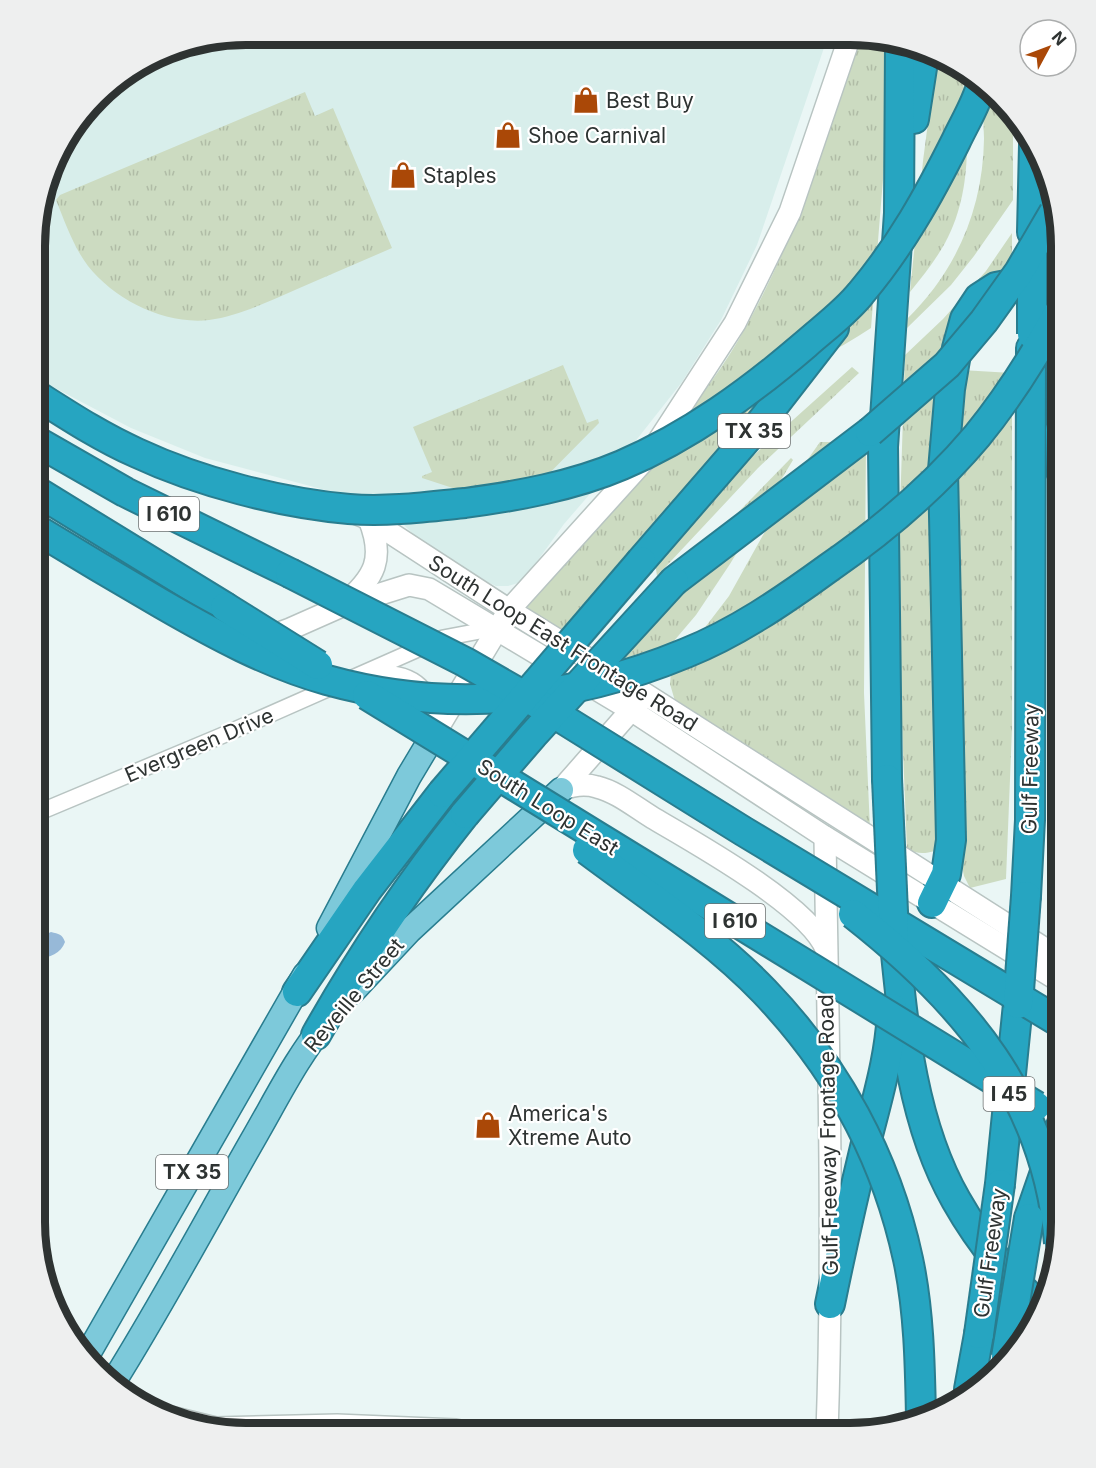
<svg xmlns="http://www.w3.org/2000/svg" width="1096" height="1468" viewBox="0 0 1096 1468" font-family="Inter,sans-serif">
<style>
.built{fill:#d8eeeb}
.grass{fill:url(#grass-tufts)}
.water{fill:#97b9d8}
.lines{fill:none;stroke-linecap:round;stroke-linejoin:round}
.street-casing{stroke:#b8c4c2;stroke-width:18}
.secondary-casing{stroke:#b8c4c2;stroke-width:24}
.primary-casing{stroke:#297d8f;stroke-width:27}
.highway-casing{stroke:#297d8f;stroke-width:32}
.street{stroke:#fff;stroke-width:15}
.secondary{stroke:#fff;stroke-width:21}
.primary{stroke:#7dc9da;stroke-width:24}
.highway{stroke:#26a5c1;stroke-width:28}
.highway-bridge-casing{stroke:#297d8f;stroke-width:32;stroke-linecap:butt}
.highway-bridge{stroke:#26a5c1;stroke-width:28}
.labels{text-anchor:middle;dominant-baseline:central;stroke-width:4.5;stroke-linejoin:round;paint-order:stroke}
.shield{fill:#fff;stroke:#6d7070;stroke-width:1.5}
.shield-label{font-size:20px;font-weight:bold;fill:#2e3332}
.poi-label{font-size:21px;fill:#2e3332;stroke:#fff;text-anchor:start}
.street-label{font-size:21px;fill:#2e3332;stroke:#fff}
.rim{fill:none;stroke:#2e3332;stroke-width:8}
</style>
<defs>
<pattern id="grass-tufts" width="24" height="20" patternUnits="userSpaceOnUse" patternTransform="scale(1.5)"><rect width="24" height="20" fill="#ccdbc1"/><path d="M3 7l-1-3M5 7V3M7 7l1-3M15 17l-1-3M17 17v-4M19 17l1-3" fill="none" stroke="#b0bca6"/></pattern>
</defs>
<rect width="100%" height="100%" fill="#eaf6f5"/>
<path class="built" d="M246,35L828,36L757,245L721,320L682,382L634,443L564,524L528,574L518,583L508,586H496L481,579L420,541L395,516L355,498L205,458L131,428L36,378V218L63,141L107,87L178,46Z"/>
<g class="grass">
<path d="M856,36H878L894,43L871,328C816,365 753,388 693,415L688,410C733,360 763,297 790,236Z"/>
<path d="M936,61L962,71C968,129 974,189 945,243C935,261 923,276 910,292L923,161Z"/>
<path d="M979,79L1013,120V200L974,256L951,285L906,329L907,319C957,270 983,208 984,139C984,119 981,99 979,79Z"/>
<path d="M305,92L315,116L333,108L392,248C360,262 327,276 295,290C267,302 239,316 209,320C165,325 115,300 88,266C73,246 65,222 56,200L60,195Z"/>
<path d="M1012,233V271L962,304L946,818L935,851C924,854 917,854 907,849L897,602L905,355L943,319L986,271Z"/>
<path d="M563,365L587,423L598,419L599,423L521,502L505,505L422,478V476L432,472L413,427Z"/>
<path d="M852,367L859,373L758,468L657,576L656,569L652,565L734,473Z"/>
<path d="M961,370L1012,373V729L1006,879L970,888L964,876L960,856L954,462Z"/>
<path d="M804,380L565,632L528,609V606L653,464L723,413Z"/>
<path d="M820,442H866L864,693L870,829L675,701L670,684L671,672L729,596L796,476Z"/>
<path d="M791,458L793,460L730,564L696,615L640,681L608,661L717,534Z"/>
</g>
<path class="water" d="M51,932C59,934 62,934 65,942C61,954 47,959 35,958V939Z"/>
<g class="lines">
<defs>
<g id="street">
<path d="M368,673C415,670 439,689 429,738"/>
<path d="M35,814L221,736L443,638L496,628"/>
<path d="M171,1414L216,1425L337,1422L456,1427L481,1432"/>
</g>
<g id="secondary">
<path d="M352,512L369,519L509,610L645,694L1061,959"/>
<path d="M344,604C375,577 385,559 369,519"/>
<path d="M263,639L290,629L342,606L409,585L429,589L631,710L825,837L1061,982"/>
<path d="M427,746L509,610L650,454L735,323L790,212L850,36"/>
<path d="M561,790C573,785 584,783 597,787C617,792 635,807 653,818C694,842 809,906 826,949"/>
<path d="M561,790L640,700"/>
<path d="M825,837C828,1036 834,1235 827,1433"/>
</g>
<g id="primary">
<path d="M329,928L409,776L427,746"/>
<path d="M352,992L409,931L561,790"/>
<path d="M89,1352L305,975"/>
<path d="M114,1381C164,1301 208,1218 255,1136C277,1098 298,1055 327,1021"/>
</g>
<g id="highway">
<path d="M914,119L924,55"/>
<path d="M1032,232L1034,145"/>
<path d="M1060,430L1061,471"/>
<path d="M36,441L125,492L290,573"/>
<path d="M1061,442V352"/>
<path d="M36,491L225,607"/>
<path d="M641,561L758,426L834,328"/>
<path d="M674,581L870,432"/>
<path d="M887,779L883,447L899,213L900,45"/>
<path d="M1026,896L1030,820L1031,348"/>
<path d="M932,903L946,874L951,840L943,470L950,389L957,348L965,319L979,298L996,287L1017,283L1048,284L1061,290"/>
<path d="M894,934C903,1023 911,1121 956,1200C978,1239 1006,1274 1038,1305"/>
<path d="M297,992L367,890L442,793"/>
<path d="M316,1035C360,957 409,884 465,814"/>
<path d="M1000,1184L1018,1004"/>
<path d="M1029,1218L1061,1126"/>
<path d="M830,1304C841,1250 853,1197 866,1143C877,1099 891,1054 892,1008"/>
<path d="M969,1389L979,1334"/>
</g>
</defs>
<use href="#street" class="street-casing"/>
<use href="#secondary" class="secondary-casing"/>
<use href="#primary" class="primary-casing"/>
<use href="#highway" class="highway-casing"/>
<use href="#street" class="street"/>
<use href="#secondary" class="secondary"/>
<use href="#primary" class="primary"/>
<use href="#highway" class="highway"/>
<defs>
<g id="highway-bridge">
<path d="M1032,334V250"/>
<path d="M36,395C69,416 101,437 137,453C199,482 281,503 349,509C388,512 426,507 465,503C517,496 573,486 622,465C690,436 750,392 806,344C824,328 846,312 861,293C900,247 929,195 956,141C965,122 977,103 982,83"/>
<path d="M870,432L947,365L984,321L1019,272L1054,212"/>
<path d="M36,529C77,554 119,579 162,604C214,634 269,664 327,680C449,714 570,701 686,653C736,633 783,601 827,569C882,531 934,487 977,436C1009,397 1037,352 1061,308"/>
<path d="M290,573L465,662L547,709L743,831L1061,1023"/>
<path d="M225,607L318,665"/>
<path d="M367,695L1036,1106"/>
<path d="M887,779L894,934"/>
<path d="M442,793L641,561"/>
<path d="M465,814L533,735L674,581"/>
<path d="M587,850C647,895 712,937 764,991C836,1066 886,1157 908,1259C919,1310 920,1365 921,1417"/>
<path d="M853,914C964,1001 1047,1098 1059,1243"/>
<path d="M1018,1004L1026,896"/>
<path d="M979,1334L1000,1184"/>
<path d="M1006,1357L1029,1218"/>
</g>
</defs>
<use href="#highway-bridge" class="highway-bridge-casing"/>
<use href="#highway-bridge" class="highway-bridge"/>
</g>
<defs>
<symbol id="shop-bare" viewBox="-9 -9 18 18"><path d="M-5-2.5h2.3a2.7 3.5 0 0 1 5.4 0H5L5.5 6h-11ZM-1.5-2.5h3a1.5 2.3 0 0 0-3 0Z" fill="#aa4807" stroke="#fff" stroke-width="2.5" paint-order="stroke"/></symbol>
</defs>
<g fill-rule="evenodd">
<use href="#shop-bare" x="567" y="81" width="38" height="38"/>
<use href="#shop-bare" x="489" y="116" width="38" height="38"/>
<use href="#shop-bare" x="384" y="156" width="38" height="38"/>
<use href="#shop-bare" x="469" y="1106" width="38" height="38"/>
</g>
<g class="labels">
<g class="shield">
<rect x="718" y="414" width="72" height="34" rx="4.5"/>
<rect x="139" y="497" width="60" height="34" rx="4.5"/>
<rect x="705" y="904" width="60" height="34" rx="4.5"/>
<rect x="983.5" y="1077" width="51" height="34" rx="4.5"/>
<rect x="156" y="1155" width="72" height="34" rx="4.5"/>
</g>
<g class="shield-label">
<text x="754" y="431">TX 35</text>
<text x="169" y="514">I 610</text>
<text x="735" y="921">I 610</text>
<text x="1009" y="1094">I 45</text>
<text x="192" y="1172">TX 35</text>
</g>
<g class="poi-label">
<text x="606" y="100">Best Buy</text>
<text x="528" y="135">Shoe Carnival</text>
<text x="423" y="175">Staples</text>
<text x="508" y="1113">America's<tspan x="508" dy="24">Xtreme Auto</tspan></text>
</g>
<g class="street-label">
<text transform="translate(563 643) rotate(32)">South Loop East Frontage Road</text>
<text transform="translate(199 745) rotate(-23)">Evergreen Drive</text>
<text transform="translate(1030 769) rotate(-89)">Gulf Freeway</text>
<text transform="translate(548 807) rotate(32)">South Loop East</text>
<text transform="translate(354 995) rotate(-50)">Reveille Street</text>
<text transform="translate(828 1135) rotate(-91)">Gulf Freeway Frontage Road</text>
<text transform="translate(990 1253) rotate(-82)">Gulf Freeway</text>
</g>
</g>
<path d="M0 0H1096V1468H0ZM246 45H850A201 201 0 0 1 1051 246V1222A201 201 0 0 1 850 1423H246A201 201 0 0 1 45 1222V246A201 201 0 0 1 246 45Z" fill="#eeefef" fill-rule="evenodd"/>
<path class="rim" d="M246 45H850A201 201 0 0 1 1051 246V1222A201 201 0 0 1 850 1423H246A201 201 0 0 1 45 1222V246A201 201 0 0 1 246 45Z"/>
<g transform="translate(1048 48) rotate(49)"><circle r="28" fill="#ffffff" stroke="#abadad" stroke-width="1.5"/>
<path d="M0-4.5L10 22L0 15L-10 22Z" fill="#aa4807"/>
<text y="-9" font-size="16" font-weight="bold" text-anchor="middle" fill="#2e3332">N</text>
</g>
</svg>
